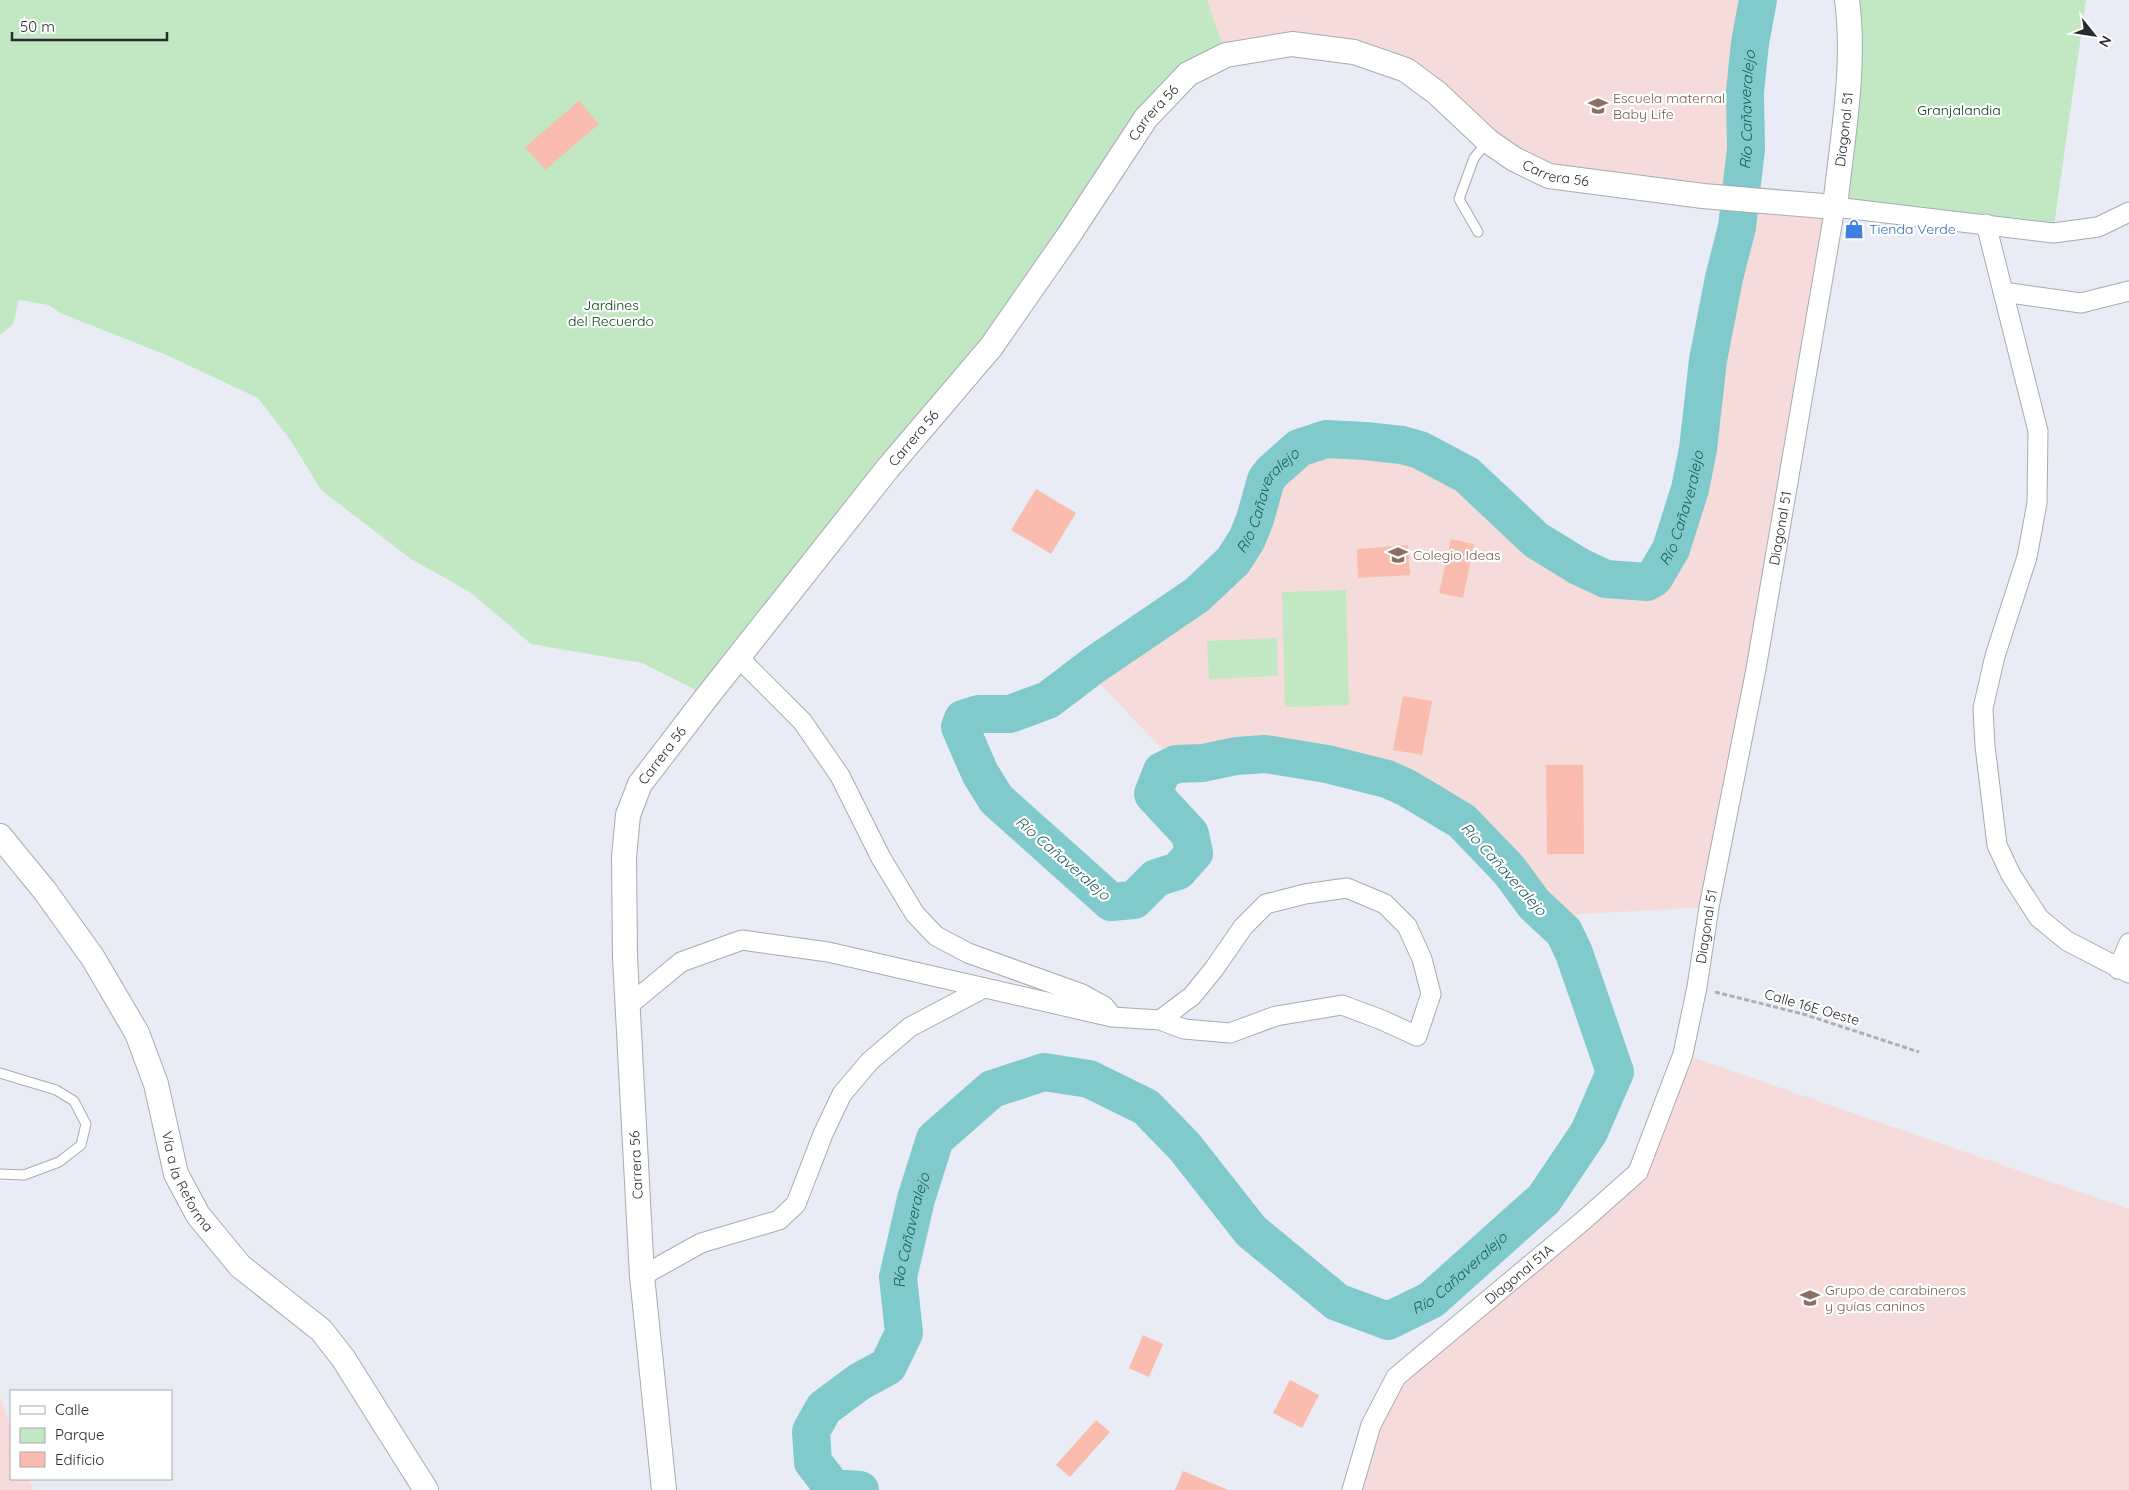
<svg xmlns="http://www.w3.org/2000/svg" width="2129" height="1490" viewBox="0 0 2129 1490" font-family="Quicksand,sans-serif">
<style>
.education{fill:#f6dbdb}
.green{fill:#c2e7c3}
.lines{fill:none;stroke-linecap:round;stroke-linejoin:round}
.river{stroke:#80cacc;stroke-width:38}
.building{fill:#f9bcae}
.service-casing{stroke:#a8abb2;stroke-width:11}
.minor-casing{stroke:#a8abb2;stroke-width:21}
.tertiary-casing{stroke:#a8abb2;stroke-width:26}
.path{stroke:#adafb6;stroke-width:3;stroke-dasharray:5 2.5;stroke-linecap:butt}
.service{stroke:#fff;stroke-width:9}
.minor{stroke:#fff;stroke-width:19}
.tertiary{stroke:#fff;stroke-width:24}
.labels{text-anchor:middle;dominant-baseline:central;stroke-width:4.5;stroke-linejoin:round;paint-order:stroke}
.education-label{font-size:14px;fill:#785e54;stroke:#fff;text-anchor:start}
.park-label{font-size:14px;fill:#00440f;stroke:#fff}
.street-label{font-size:14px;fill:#292a2d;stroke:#fff}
.shop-label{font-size:14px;fill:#366cbe;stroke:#fff;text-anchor:start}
.water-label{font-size:15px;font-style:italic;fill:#1b5a5c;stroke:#fff}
</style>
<rect width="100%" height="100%" fill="#e9ecf4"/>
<g class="education">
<path d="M1207,0H1758L1750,43L1745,92L1746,149L1740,200L1835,207L1709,907L1547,916L1534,904L1509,870L1462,822L1407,788L1387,779L1327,764L1266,754L1236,756L1203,763L1176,764L1087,670L1197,595L1233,561L1247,539L1255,519L1266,480L1299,448L1326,439L1365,441L1402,445L1420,450L1467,475L1536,540L1580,567L1606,579L1647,582L1654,578L1671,548L1690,489L1698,449L1708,360L1724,278L1737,227L1739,201L1549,176L1437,93L1354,52L1226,55Z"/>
<path d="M1683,1054L2129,1209V1490H1352L1396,1377L1638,1172Z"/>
<path d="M0,1396L11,1429V1479H29L33,1490H0Z"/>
</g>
<g class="green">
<path d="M0,0H1207L1226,55L1188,74L1069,235L706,698L692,688L642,663L531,644L470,592L411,559L321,490L291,441L258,398L164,354L60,313L49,305L19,300L13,324L0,335Z"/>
<path d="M1847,0H2086L2053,233L1835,207Z"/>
<path d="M1346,590L1349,705L1285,707L1282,592Z"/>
<path d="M1277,638L1278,676L1209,679L1207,641Z"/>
</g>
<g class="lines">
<path class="river" id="s1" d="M860,1490L833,1488L813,1462L811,1431L824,1408L859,1382L888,1366L904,1333L898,1277L916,1199L935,1139L992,1089L1044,1072L1089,1079L1146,1107L1184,1146L1251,1231L1337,1302L1388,1321L1431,1300L1544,1199L1589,1132L1615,1072L1574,953L1564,932L1534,904L1509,870L1462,821L1407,788L1387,779L1327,764L1265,754L1236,756L1203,763L1176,764L1162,771L1153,794L1190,834L1194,853L1178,871L1156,878L1134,900L1111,902L996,799L980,773L960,727L963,719L979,714H1010L1048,700L1094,665L1197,595L1233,561L1247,539L1255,519L1266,480L1272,472L1299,448L1326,439L1365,441L1402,445L1420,450L1467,475L1536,540L1580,567L1606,579L1647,582L1654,578L1671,549L1690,489L1698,449L1708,360L1724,278L1737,227L1746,149L1745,92L1750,43L1758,0"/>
</g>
<g class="building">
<path d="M579,101L599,124L545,170L525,147Z"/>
<path d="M1036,489L1076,513L1051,554L1011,530Z"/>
<path d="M1451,539L1474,544L1463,598L1439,593Z"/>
<path d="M1408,545L1410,575L1358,578L1357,549Z"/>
<path d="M1403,696L1432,701L1422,755L1393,750Z"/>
<path d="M1546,765H1583L1584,854H1547Z"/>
<path d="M1143,1335L1163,1344L1149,1377L1129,1368Z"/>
<path d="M1290,1380L1319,1395L1302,1428L1273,1413Z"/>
<path d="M1096,1420L1110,1432L1070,1477L1056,1465Z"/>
<path d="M1183,1471L1228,1490H1175Z"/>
</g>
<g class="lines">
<defs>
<g id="service">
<path d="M1478,232L1459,199L1474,158L1487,142"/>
<path d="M0,1073L56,1090L74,1101L86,1124L81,1145L59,1162L24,1175L0,1174"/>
</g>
<g id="minor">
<path d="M1986,224L2038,431L2037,503L2027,557L1995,656L1983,708L1985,746L1997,845L2011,875L2039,918L2067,941L2129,973"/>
<path d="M2003,292L2081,303L2129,291"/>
<path d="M738,657L802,721L840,776L881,858L915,914L936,936L968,953L1082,994L1104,1006L1111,1015"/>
<path d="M2118,969L2129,943"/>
<path d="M628,1006L681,962L742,940L828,952L1112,1017L1160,1020L1184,1029L1230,1033L1276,1016L1342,1005L1382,1020L1417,1036L1431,994L1422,959L1407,926L1385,904L1347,888L1305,894L1266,904L1243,927L1214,969L1192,996L1160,1020"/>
<path d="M642,1276L701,1243L779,1220L796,1204L823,1134L842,1094L870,1061L910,1027L984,988"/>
<path id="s2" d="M1352,1490L1371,1425L1396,1377L1584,1220L1638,1172L1683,1054L1697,987L1709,907L1756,669L1835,207L2053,233L2098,227L2129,212"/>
</g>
<g id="tertiary">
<path id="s3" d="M0,836L45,891L93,958L137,1033L156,1084L176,1174L198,1215L240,1266L321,1330L343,1358L426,1490"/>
<path id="s4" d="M664,1490L642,1276L625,957L624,857L628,815L640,784L706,698L888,468L991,347L1069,235L1146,118L1188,74L1226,55L1292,44L1354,52L1406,70L1437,93L1488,141L1514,159L1549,176L1703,196L1835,207C1842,139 1856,68 1847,0"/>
</g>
</defs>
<use href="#service" class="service-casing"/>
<use href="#minor" class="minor-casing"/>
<use href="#tertiary" class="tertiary-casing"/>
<path class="path" d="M1715,992L1803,1014L1919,1052"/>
<use href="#service" class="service"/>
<use href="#minor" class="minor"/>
<use href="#tertiary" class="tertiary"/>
</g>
<defs>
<symbol id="school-bare" viewBox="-9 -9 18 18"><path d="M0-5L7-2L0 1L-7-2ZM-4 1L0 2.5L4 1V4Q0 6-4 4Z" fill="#8d6e63" stroke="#fff" stroke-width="2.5" paint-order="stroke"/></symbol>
<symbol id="shop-bare" viewBox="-9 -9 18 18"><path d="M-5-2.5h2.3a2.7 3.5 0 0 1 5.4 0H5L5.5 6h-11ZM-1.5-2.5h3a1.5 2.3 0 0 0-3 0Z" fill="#3f7fe0" stroke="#fff" stroke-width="2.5" paint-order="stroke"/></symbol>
</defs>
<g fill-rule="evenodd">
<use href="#school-bare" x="1584" y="92" width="28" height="28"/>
<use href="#shop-bare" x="1840" y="215" width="28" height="28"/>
<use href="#school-bare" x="1384" y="541" width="28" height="28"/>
<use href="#school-bare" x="1796" y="1284" width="28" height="28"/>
</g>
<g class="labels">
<g class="education-label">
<text x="1613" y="98">Escuela maternal<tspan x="1613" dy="16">Baby Life</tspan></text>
<text x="1413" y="555">Colegio Ideas</text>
<text x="1825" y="1290">Grupo de carabineros<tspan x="1825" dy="16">y guías caninos</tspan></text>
</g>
<g class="park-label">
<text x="1959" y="110">Granjalandia</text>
<text x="611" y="305">Jardines<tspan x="611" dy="16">del Recuerdo</tspan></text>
</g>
<g class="street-label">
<text stroke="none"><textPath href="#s4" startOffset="1556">Carrera 56</textPath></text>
<text stroke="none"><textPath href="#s4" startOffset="2380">Diagonal 51</textPath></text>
<text stroke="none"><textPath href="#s4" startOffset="2020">Carrera 56</textPath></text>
<text stroke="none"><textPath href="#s4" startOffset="1151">Carrera 56</textPath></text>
<text stroke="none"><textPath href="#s2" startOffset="1100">Diagonal 51</textPath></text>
<text stroke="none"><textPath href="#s4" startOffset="746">Carrera 56</textPath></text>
<text stroke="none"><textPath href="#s2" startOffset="695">Diagonal 51</textPath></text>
<text transform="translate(1812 1007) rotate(16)">Calle 16E Oeste</text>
<text transform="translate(636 1165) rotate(-93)">Carrera 56</text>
<text stroke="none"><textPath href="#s3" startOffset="398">Vía a la Reforma</textPath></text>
<text stroke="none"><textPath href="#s2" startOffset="282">Diagonal 51A</textPath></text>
</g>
<g class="shop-label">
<text x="1869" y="229">Tienda Verde</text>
</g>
<g class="water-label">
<text stroke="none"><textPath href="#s1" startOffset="3740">Río Cañaveralejo</textPath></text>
<text stroke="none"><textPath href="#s1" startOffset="2795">Río Cañaveralejo</textPath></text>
<text stroke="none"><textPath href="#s1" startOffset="3335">Río Cañaveralejo</textPath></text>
<text transform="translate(1063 858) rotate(41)">Río Cañaveralejo</text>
<text transform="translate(1504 869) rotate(48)">Río Cañaveralejo</text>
<text stroke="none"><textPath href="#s1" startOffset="335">Río Cañaveralejo</textPath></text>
<text stroke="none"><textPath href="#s1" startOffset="1085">Río Cañaveralejo</textPath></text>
</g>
</g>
<rect x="10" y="1390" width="162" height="90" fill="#ffffff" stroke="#a9aaab"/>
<rect x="20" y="1406" width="25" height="8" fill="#ffffff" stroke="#a9aaab"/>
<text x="55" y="1415" font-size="15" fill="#292a2d">Calle</text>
<rect x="20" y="1428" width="25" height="15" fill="#c2e7c3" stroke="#a9aaab"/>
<text x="55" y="1440" font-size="15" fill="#292a2d">Parque</text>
<rect x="20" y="1452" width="25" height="15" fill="#f9bcae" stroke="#a9aaab"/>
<text x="55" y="1465" font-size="15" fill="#292a2d">Edificio</text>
<g transform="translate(2094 35) rotate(120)" stroke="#ffffff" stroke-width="4" paint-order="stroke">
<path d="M0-4L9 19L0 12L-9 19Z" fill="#292a2d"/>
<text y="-8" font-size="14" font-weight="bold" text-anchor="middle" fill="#292a2d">N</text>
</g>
<path d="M12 32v8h155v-8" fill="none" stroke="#292a2d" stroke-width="2.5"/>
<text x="20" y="32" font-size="15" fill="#292a2d" stroke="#ffffff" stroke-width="4" paint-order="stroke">50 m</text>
</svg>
